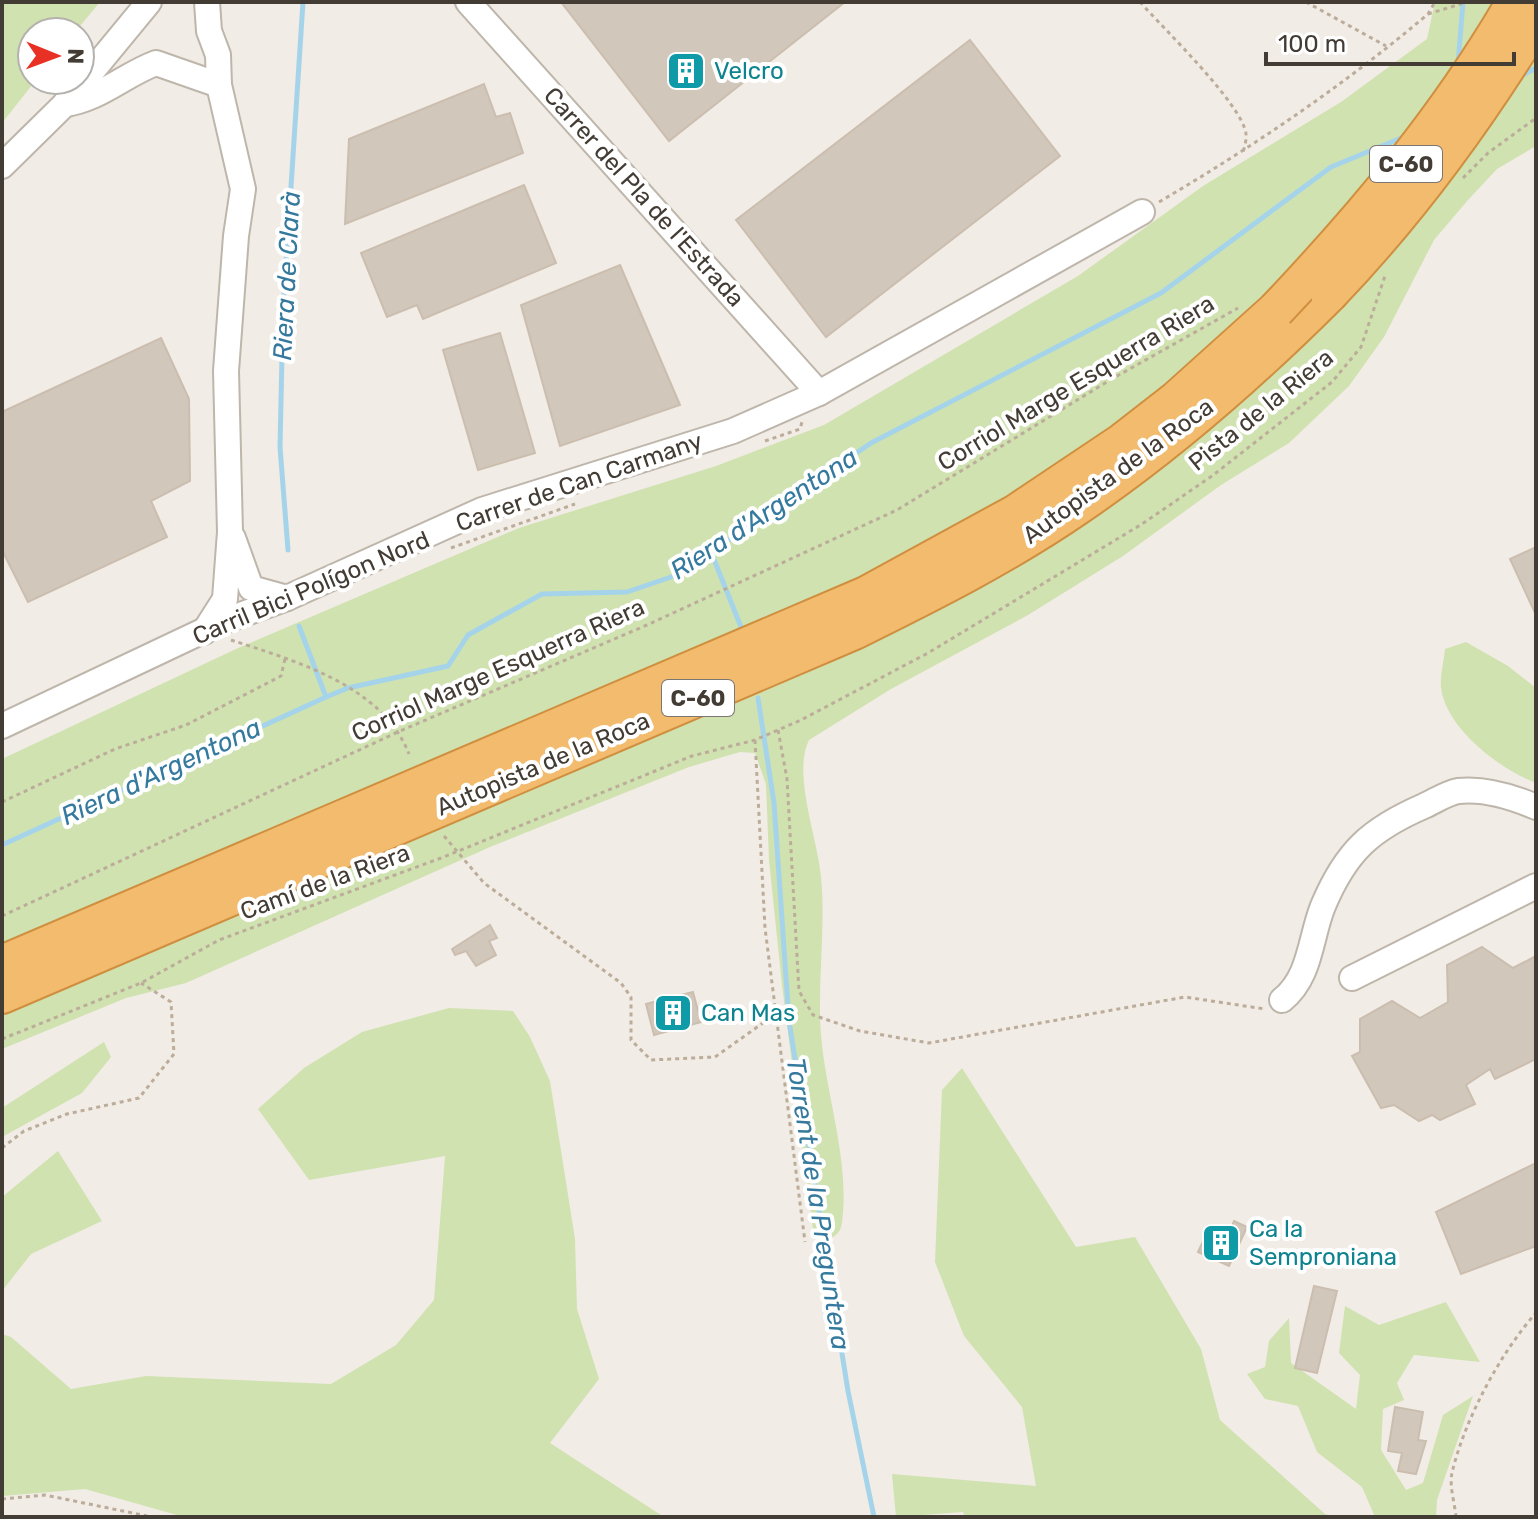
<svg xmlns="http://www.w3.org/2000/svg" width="1538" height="1519" viewBox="0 0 1538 1519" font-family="Rubik,sans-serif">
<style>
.green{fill:#d0e2b0}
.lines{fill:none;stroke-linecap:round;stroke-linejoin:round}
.stream{stroke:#a5d4ea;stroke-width:5}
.building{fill:#d1c7bb;stroke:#ccbeaf;stroke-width:2}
.minor-casing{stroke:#beb6ab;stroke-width:28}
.highway-casing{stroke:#d08e3f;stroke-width:40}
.path{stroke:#bcad9b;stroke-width:3;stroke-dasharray:4 4;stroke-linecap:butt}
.minor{stroke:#fff;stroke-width:24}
.highway{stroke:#f2bb6e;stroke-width:36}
.highway-bridge-casing{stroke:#d08e3f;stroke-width:40;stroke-linecap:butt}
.highway-bridge{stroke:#f2bb6e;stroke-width:36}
.labels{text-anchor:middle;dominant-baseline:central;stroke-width:8;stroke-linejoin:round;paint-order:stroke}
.shield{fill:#fff;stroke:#7b7672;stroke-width:2}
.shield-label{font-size:22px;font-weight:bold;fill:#433c35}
.culture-label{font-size:24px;fill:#0d838f;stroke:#fff;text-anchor:start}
.street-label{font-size:24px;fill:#433c35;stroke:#fff}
.water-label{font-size:26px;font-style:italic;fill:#357a9e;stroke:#fff}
</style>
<rect width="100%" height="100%" fill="#f1ece5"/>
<g class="green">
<path d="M2,2H100L75,32H32V80H36L2,123Z"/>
<path d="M1435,2H1536V146L1497,169L1468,200L1434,240L1384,337L1349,386L1289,443L1221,485L1123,556L1028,615L891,689L809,740C792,774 818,839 821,877C826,929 817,983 821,1035C826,1096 850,1161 842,1222C841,1234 833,1238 822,1242L815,1238L813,1229L782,985L769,860L766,784L755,753L740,752L689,767L490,847L186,983L126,998L2,1049V759L236,649L519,528L716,466L824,425L1078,276L1203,186L1341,102L1427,39Z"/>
<path d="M1466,642L1508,666L1536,688V783C1501,770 1445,728 1441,687C1440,675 1444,661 1445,649Z"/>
<path d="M449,1008L513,1011L530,1037L550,1081L575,1239L577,1309L599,1379L550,1443L664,1517H184L85,1489L2,1496V1334L11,1337L71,1389L146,1376L331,1384L396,1345L434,1300L445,1156L309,1180L258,1109L304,1068L362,1032Z"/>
<path d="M104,1042L111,1057L82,1093L2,1137V1108Z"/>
<path d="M962,1068L1076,1247L1135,1237L1201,1349L1220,1420L1325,1514L1336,1517H965L963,1512L896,1517L892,1474L1036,1486L1022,1407L964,1336L935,1262L942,1090Z"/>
<path d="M58,1151L102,1221L31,1254L2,1291V1197Z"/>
<path d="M1446,1302L1480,1362L1414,1355L1397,1383L1404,1400L1383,1409L1381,1450L1406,1490L1423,1483L1443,1415L1473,1396L1437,1500L1436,1517H1375L1362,1487L1317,1452L1298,1406L1265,1399L1247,1374L1265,1367L1269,1341L1289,1318L1291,1363L1356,1409L1360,1375L1339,1353L1345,1306L1379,1325Z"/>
</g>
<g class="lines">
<g class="stream">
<path d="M1458,64L1463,2"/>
<path d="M1521,76L1536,68"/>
<path d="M288,550L280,447L283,310L303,2"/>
<path d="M711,552L741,627"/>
<path d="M299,626L326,697"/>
<path d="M758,698L774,803L789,1021L848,1391L874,1517"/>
<path d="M2,845L326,697L348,688L448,666L468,635L542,594L627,592L677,575L871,443L1161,293L1331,167L1406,136"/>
</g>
</g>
<g class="building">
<path d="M561,2H845L669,141Z"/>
<path d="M970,40L1060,156L826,337L736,220Z"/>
<path d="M484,84L496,117L510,113L523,153L345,224L349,139Z"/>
<path d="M524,185L556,263L423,319L417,305L387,317L361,253Z"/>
<path d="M620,265L680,405L560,446L521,305Z"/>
<path d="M500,333L535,453L478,470L443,350Z"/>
<path d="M161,338L189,399L190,481L151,501L167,537L28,602L2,550V412Z"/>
<path d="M1536,547V615L1510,559Z"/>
<path d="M490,925L497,938L489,941L496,955L476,966L466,951L455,955L452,949Z"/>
<path d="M1482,947L1513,968L1536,956V1059L1495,1079L1490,1069L1466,1085L1475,1104L1440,1120L1432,1115L1419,1121L1394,1105L1381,1108L1352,1056L1360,1052V1019L1392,1001L1420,1018L1448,1002L1447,965Z"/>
<path d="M693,992L701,1022L654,1035L646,1004Z"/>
<path d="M1536,1163V1246L1461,1274L1436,1212Z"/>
<path d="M1234,1221L1247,1227L1229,1266L1198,1252L1210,1226L1228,1235Z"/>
<path d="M1314,1286L1337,1291L1317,1373L1295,1368Z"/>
<path d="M1395,1407L1423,1412L1418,1440L1426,1441L1416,1474L1398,1471L1402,1453L1388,1451Z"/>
</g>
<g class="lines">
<defs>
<g id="minor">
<path d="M468,2L819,393"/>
<path d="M65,104C98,100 124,75 156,63L219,85"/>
<path d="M2,166L65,104L149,2"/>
<path d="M233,538L251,588L287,598"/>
<path d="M204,632L225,599L230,532L226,371L236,236L243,189L219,85L218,55L209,31L207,2"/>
<path d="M2,726L224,621L287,598L482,510L733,431L819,393L1142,212"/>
<path d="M1352,978L1536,886"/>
<path d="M1282,1000C1311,977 1310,938 1323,906C1346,851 1371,829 1424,806C1435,801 1447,793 1458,791C1484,788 1513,797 1536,807"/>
</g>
<g id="highway">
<path d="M2,964L866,595L1016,513L1122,442L1176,400L1276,310"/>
<path d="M2,995L854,631C931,593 1007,555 1078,506C1169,444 1251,372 1329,294"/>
</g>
</defs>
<use href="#minor" class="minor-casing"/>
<use href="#highway" class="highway-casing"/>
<g class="path">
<path d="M1140,2C1162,27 1243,105 1246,134C1247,139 1244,148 1243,153"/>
<path d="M1306,2L1386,46"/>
<path d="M1428,14L1467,2"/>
<path d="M1463,178L1488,153L1536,118"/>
<path d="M1159,202C1254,146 1343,86 1428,14L1435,2"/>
<path d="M765,441L800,429L802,422"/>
<path d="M451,548L575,504"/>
<path d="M231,640C295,661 382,685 409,754"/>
<path d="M778,730L787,779L799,991L813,1015L860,1031L929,1043L1185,997L1265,1009"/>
<path d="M755,740L765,928L805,1242"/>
<path d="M2,802L115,749L186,725L281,676L285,659"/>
<path d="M444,836L484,883L621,983L631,997V1040L651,1060L715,1057L777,1013"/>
<path d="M2,916L400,731L647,625L897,510L1110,380L1238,308"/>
<path d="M2,1039L141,983L219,940L441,858L692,756L755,740L801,720L928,653L1142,524L1212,476L1332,382L1361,347L1386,273"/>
<path d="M2,1148L24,1131L67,1114L139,1098L174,1054L171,1002L141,983"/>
<path d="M2,1499L45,1495L152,1517"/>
<path d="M1456,1517C1455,1504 1449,1486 1452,1473C1464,1421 1500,1353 1536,1313"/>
</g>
<use href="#minor" class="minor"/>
<use href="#highway" class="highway"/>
<defs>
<g id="highway-bridge">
<path d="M1329,294C1409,211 1476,119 1536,21"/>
<path d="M1276,310C1366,215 1449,116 1515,2"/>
</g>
</defs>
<use href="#highway-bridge" class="highway-bridge-casing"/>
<use href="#highway-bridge" class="highway-bridge"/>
</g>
<defs>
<symbol id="building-square" viewBox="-11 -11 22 22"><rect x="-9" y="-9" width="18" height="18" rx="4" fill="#0f9aa8" stroke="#fff"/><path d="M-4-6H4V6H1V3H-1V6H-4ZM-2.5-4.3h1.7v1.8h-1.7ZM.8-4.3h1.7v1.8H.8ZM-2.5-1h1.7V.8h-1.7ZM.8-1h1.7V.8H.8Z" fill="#fff"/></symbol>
</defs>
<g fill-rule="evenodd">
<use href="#building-square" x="664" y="49" width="44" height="44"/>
<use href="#building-square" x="651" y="991" width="44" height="44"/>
<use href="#building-square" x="1199" y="1221" width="44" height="44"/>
</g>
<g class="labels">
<g class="shield">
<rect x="1370" y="146" width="72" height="36" rx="6"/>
<rect x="662" y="680" width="72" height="36" rx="6"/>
</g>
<g class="shield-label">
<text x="1406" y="164">C-60</text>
<text x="698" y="698">C-60</text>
</g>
<g class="culture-label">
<text x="714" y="71">Velcro</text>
<text x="701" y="1013">Can Mas</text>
<text x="1249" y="1229">Ca la<tspan x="1249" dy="28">Semproniana</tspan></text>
</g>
<g class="street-label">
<text transform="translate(644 197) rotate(48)">Carrer del Pla de l'Estrada</text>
<text transform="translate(1076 383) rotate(-31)">Corriol Marge Esquerra Riera</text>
<text transform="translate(1261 410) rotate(-39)">Pista de la Riera</text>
<text transform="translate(1118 471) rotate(-36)">Autopista de la Roca</text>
<text transform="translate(579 482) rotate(-19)">Carrer de Can Carmany</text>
<text transform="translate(311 588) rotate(-23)">Carril Bici Polígon Nord</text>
<text transform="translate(498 670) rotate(-24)">Corriol Marge Esquerra Riera</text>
<text transform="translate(543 764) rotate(-23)">Autopista de la Roca</text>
<text transform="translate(325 882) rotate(-20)">Camí de la Riera</text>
</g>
<g class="water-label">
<text transform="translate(287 276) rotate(-87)">Riera de Clarà</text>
<text transform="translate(764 514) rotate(-33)">Riera d'Argentona</text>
<text transform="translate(161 772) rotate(-25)">Riera d'Argentona</text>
<text transform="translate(818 1204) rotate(81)">Torrent de la Preguntera</text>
</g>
</g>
<rect width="1538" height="1519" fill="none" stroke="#433c35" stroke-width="8"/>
<g transform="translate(56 56) rotate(91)"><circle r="38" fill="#ffffff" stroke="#b4b1ae" stroke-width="2"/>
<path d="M0-6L14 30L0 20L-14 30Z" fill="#e93024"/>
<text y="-12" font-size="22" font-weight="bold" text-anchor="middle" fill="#433c35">N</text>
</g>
<path d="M1266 52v12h248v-12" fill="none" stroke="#433c35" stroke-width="4"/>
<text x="1278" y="52" font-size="24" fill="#433c35" stroke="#ffffff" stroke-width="6" paint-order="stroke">100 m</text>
</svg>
